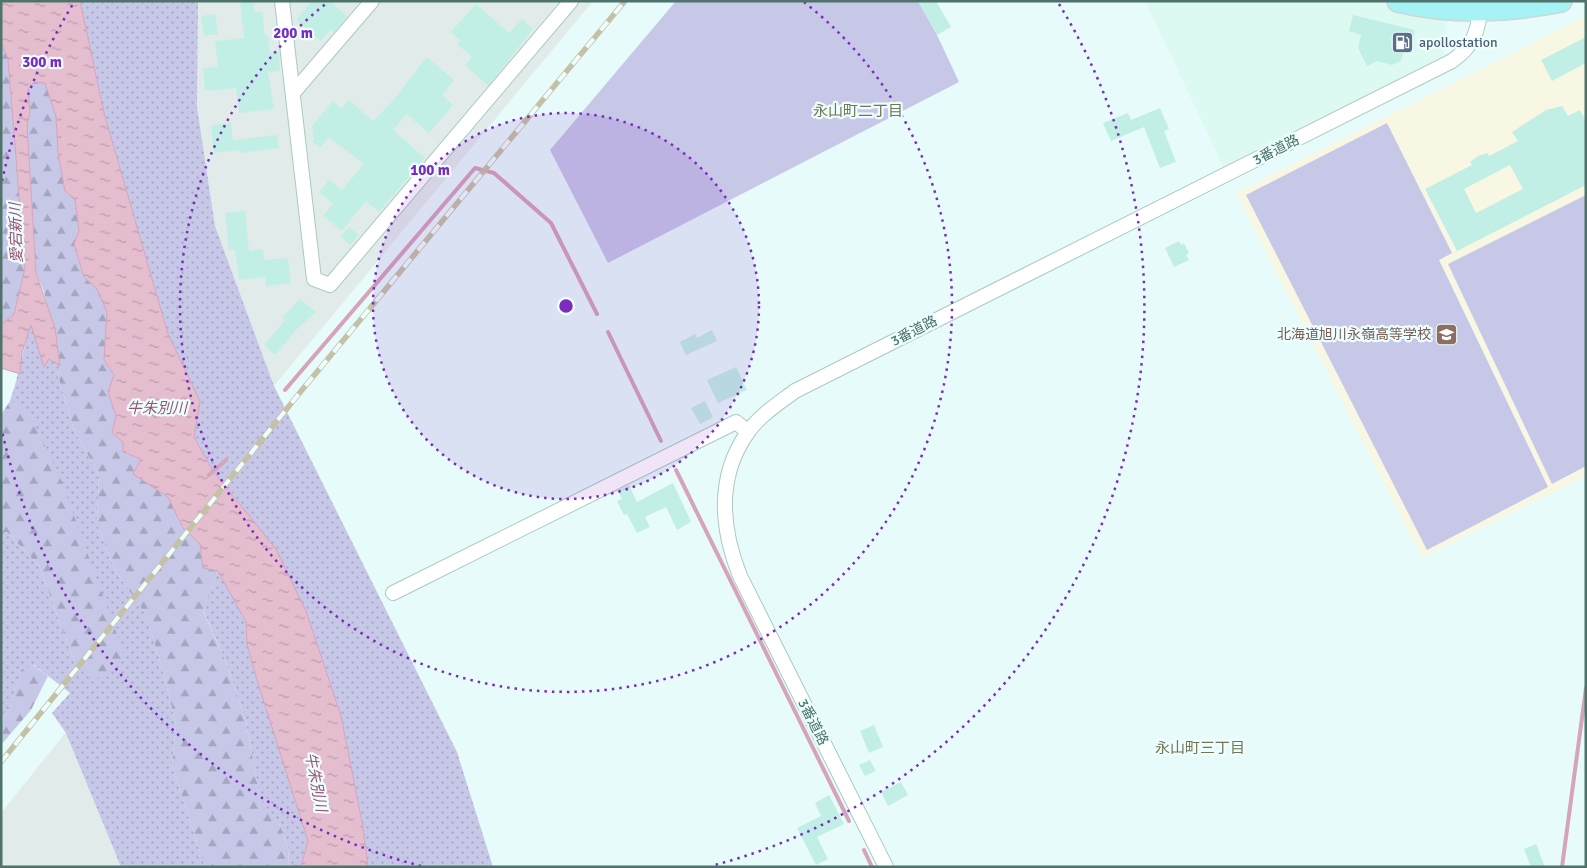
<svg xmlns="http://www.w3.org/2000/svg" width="1587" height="868" viewBox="0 0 1587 868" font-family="Signika,'Noto Sans JP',sans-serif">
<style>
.commercial{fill:#dcfaf1}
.industrial{fill:#e1ecea}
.education{fill:#f7f7e4}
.grass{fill:url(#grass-dots)}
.forest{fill:url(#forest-firs)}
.pitch{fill:#c7c7e8}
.water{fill:url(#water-ripples);stroke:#d5a4ba}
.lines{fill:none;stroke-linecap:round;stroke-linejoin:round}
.stream{stroke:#d5a4ba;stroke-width:4}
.building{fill:#c1efe5;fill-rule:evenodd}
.street-casing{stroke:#abc9c5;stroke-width:16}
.primary-casing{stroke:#cdd8d5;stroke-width:24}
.street{stroke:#fff;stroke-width:14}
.primary{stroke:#a5f3f5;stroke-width:21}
.rail-casing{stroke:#c4c2a6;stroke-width:5.5}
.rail{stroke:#eefefe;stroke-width:4;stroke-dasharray:11;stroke-linecap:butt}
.ring{fill:none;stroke:#7b2cbf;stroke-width:2.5;stroke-dasharray:2.5 5}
.labels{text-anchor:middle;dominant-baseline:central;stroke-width:4.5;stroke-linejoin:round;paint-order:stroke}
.service-label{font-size:14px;fill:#4e5e75;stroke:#eefefe;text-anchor:start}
.street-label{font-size:14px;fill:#4d736a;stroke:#eefefe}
.education-label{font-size:14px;fill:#785e54;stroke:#eefefe;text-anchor:end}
.neighbourhood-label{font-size:15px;fill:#737553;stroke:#eefefe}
.water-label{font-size:15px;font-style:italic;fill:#995272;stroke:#eefefe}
.centre{fill:#7b2cbf;stroke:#eefefe;stroke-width:2.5}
.ring-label{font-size:15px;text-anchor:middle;font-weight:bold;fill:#7b2cbf;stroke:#eefefe;stroke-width:4.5;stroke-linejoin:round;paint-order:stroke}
</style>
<defs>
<pattern id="grass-dots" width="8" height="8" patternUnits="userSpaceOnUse" patternTransform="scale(1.25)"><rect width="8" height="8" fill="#c7c7e8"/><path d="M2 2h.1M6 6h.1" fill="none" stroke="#a4a6c0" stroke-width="1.8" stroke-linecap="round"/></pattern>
<pattern id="forest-firs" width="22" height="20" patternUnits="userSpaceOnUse" patternTransform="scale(1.25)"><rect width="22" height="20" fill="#c7c7e8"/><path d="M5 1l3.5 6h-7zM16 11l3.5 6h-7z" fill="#a4a6c0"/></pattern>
<pattern id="water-ripples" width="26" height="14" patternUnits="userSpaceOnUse" patternTransform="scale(1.25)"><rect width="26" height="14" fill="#e4bdcf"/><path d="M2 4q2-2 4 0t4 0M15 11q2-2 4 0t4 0" fill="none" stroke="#bb9eac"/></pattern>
</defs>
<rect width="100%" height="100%" fill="#e8fbfb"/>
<path class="commercial" d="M1145,1H1450L1442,56L1225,170Z"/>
<g class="industrial">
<path d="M198,1H593L274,386L215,226L197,107Z"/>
<path d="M66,732L121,867H1V813Z"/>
</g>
<path class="education" d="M1586,16V476L1422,558L1236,193Z"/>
<g class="grass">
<path d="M80,1H198L197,107L215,226L274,386L457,752L493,867H368L363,827L341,716L306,611L234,496L213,471L194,437L200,401L168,334L104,113Z"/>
<path d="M31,324L44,366L49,358L60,366L58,376L74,430L99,475L97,523L115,570L145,612L164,674L176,725L172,766L205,867H121L66,733L52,713L70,693L34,665L21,671L9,712L1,720V532H7L39,566L75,663L39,436C32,419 25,411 10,401C19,375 23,350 31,324Z"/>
<path d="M218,571L246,622L247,644L257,680L308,841L301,866L293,865L289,867L288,848L280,825L260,800L246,722L225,660L203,610Z"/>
</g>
<g class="forest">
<path d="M1,42L8,59L25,268L14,314L1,325Z"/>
<path d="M34,82L45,83L56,117L58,153L65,191L75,200L79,231L74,244L84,277L97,289L107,312L104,360L114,375L108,392L116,416L112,433L123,442V452L141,459L134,474L168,497L183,528L200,544L203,568L218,571L203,611L225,660L246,722L260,799L280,825L288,848L289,867H205L172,766L176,725L164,674L145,613L115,570L97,523L99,475L74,430L58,376L60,365L44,292L36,273L27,126L30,111L28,89Z"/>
<path d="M10,401L25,411L33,421L60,477L125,657L96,679L75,663L39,566L7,532H1V415Z"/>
<path d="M33,665L48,676L31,710L1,745V720L9,712L21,670Z"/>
</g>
<g class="pitch">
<path d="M676,1H918L937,35L959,82L608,263L550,150Z"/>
<path d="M1387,123L1452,253L1439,260L1548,487L1427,550L1246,195Z"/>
<path d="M1586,195V466L1552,484L1448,264Z"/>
</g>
<path class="water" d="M1,1H80L104,113L168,334L200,401L194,437L213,471L276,549L306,611L341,716L363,827L368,867H292L293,865L301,866L308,841L257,680L247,644L246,622L218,571L203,568L200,544L183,528L168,497L133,474L141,459L123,452V442L112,433L116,416L108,392L114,375L104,360L107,312L97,289L84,277L74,244L79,231L75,200L65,191L58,153L56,117L45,83L34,82L28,89L30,111L27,126L36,273L55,328L60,366L49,359L44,367L31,325L22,353L20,374L1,368V325L14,314L25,268L8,59L1,42Z"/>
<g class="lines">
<g class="stream">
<path d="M608,332L661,441"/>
<path d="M285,390L475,168L494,173L551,223L597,314"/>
<path d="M676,470L849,821"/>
<path d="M209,475L226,460"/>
<path d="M864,850L872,867"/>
<path d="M1562,867L1586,688"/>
</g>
</g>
<g class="building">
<path d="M240,1H254V12L262,11L265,36L268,35L270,53L279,52L280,71L268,72L274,109L239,113L236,88L205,91L203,68L218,67L215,41L244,38Z"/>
<path d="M312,1H330L347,16L334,32L331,29L321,41L296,20Z"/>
<path d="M918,1H936L951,27L937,35Z"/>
<path d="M476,4L509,33L522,19L533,29L488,86L465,65L472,57L457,44L460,40L451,32Z"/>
<path d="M215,14L218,34L204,36L201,16Z"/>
<path d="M1353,15L1415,30L1411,46L1405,45L1401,61L1392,65L1377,61L1367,66L1358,48L1361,35L1349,31Z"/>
<path d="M1586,37V63L1552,81L1541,60Z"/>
<path d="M427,57L454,80L442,95L453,105L429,133L406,114L393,130L425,158L379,212L366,201L342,231L323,216L333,204L319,192L329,180L342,190L364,164L329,137L320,148L312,141L314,139L312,126L333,101L341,109L349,100L373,121L390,104Z"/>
<path d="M1562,106L1568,116L1580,110L1586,121V185L1457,251L1425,189L1472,165L1470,162L1478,156L1487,153L1489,156L1518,141L1512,132L1546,110ZM1510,165L1523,189L1476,213L1464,189Z"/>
<path d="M1160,108L1169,129L1164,131L1176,162L1160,168L1144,127L1111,141L1103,123L1128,113L1131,120Z"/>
<path d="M231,123L233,140L277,135L279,148L239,153V150L214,153L211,125Z"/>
<path d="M245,211L249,251L263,249L264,260L288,258L291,283L266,286L265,277L239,280L235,250H229L225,213Z"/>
<path d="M349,227L359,235L350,245L341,237Z"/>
<path d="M1179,241L1181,245L1184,243L1189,253L1186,255L1189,260L1174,267L1165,248Z"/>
<path d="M300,299L316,312L296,330L275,355L264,345L285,320L282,318Z"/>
<path d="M712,330L717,341L686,355L680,342L695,334L697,338Z"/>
<path d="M736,367L747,390L718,403L707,380Z"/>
<path d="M705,401L713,417L700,424L691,408Z"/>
<path d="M673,483L691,522L677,530L666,507L645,517L650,527L637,533L627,514L624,515L617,501L622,499L618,491L629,485L637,502Z"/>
<path d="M874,725L883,747L869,753L860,731Z"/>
<path d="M870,760L876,771L865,776L859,765Z"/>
<path d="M901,782L908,795L888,806L881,792Z"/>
<path d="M829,795L844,824L817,837L828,859L816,865L797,828L821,816L815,803Z"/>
<path d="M1536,844L1545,867H1531L1524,849Z"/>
</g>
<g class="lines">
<defs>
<g id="street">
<path d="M282,1L314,279L330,285L571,1"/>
<path d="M293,93L372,1"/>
<path d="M393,593L736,422L748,432"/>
<path d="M886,867L740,576C721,528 716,477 748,432C760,415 779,403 795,391L1452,61C1475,45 1479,29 1481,2"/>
</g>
<path id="primary" d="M1398,1C1452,14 1507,12 1561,1"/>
</defs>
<use href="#street" class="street-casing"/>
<use href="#primary" class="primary-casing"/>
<use href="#street" class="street"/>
<use href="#primary" class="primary"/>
<defs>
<path id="rail" d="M1,762L302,390L625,1"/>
</defs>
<use href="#rail" class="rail-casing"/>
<use href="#rail" class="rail"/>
</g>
<circle cx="566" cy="306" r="193" fill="#7b2cbf" fill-opacity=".12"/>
<g class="ring">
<circle cx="566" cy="306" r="193"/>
<path d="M804 2A386 386 0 1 1 328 2"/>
<path d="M421 866A578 578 0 0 1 2 431M2 181A578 578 0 0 1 73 4M1059 4A578 578 0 0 1 711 866"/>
</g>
<defs>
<symbol id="fuel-square" viewBox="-11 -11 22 22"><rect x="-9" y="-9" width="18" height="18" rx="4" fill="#5c6f8a" stroke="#eefefe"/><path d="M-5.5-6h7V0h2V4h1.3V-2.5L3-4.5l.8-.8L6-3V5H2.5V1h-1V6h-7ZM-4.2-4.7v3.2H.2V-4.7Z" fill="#fff"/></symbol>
<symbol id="school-square" viewBox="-11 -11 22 22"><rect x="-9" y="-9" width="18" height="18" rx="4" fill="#8d6e63" stroke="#eefefe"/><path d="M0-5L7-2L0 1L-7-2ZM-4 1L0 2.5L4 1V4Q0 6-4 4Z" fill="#fff"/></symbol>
</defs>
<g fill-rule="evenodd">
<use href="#fuel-square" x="1390" y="30" width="25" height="25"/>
<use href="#school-square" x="1434" y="322" width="25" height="25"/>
</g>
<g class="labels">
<g class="service-label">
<text x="1419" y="42">apollostation</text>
</g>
<g class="street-label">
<text transform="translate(1276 150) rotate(-27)">3番道路</text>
<text transform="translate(914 331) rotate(-27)">3番道路</text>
<text transform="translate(813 722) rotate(63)">3番道路</text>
</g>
<g class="education-label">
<text x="1431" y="334">北海道旭川永嶺高等学校</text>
</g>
<g class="neighbourhood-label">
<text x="858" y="111">永山町二丁目</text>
<text x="1200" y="748">永山町三丁目</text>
</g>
<g class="water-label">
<text transform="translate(16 233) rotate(-92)">愛宕新川</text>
<text x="157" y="408">牛朱別川</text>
<text transform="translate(316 782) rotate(79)">牛朱別川</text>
</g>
</g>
<circle cx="566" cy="306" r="8" class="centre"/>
<g class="ring-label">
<text x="293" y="38">200 m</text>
<text x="42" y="67">300 m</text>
<text x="430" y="175">100 m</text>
</g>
<rect width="1587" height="868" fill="none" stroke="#4d736a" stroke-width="5"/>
</svg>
